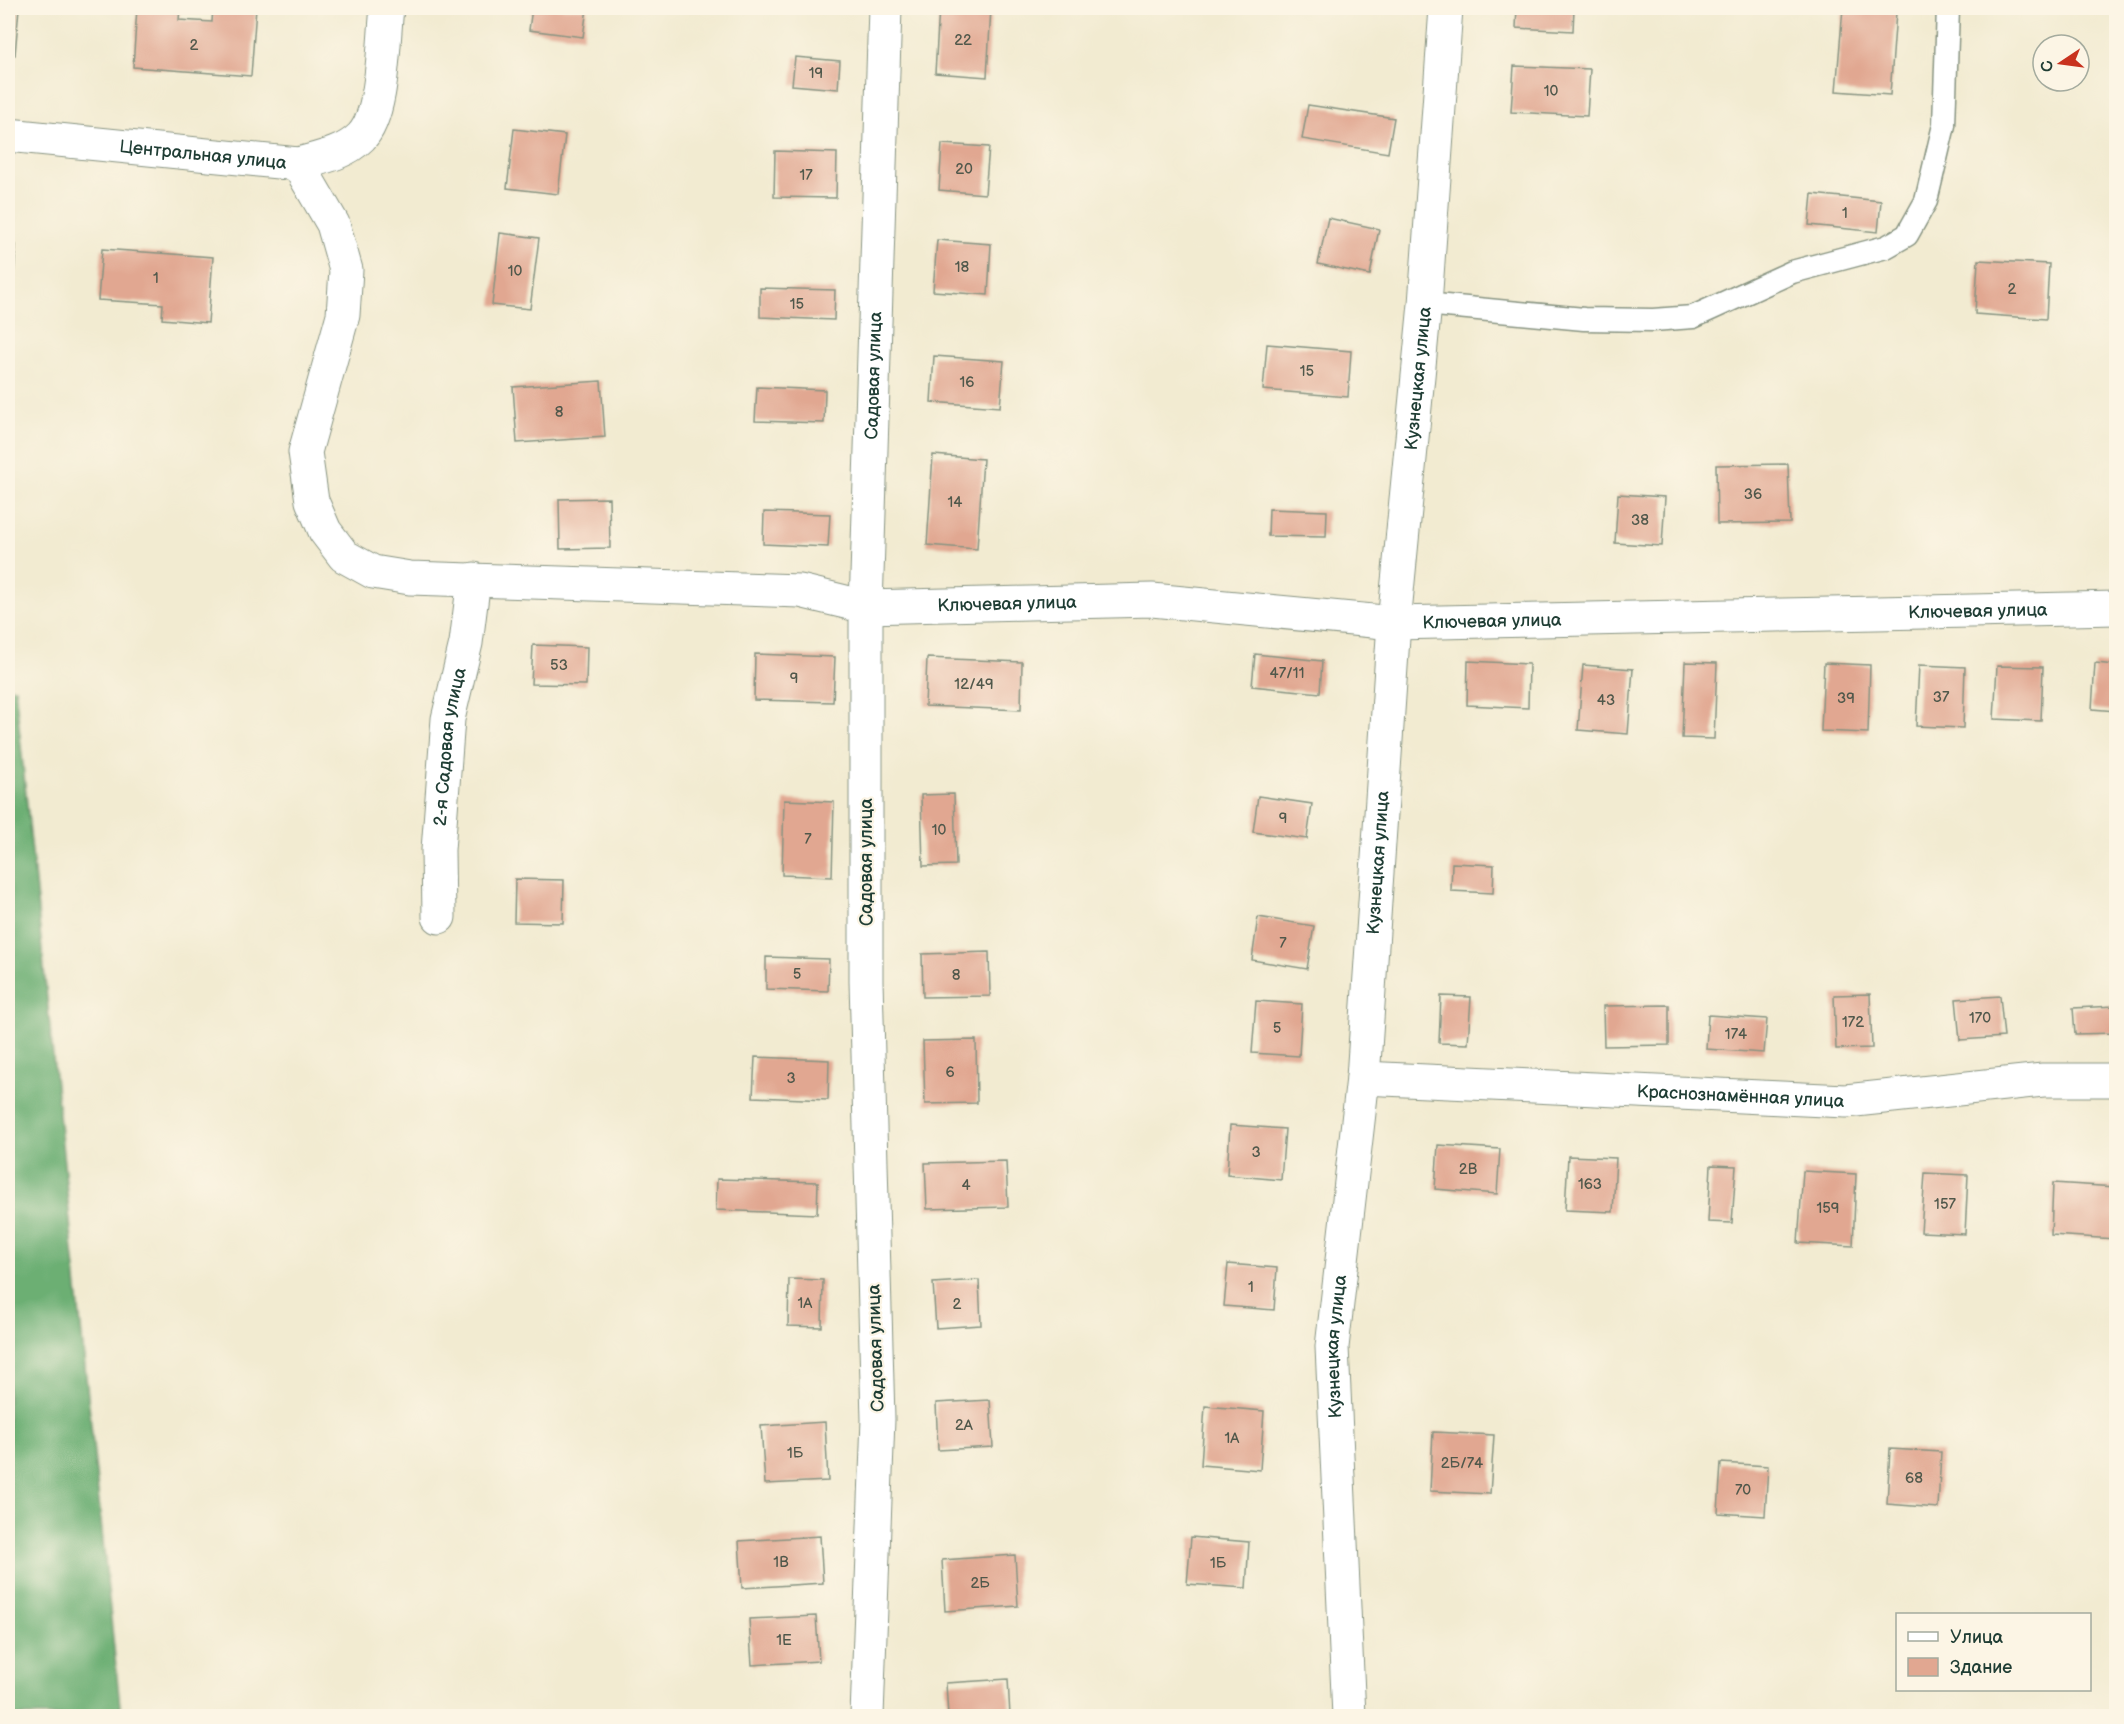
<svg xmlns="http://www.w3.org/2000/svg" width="2124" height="1724" viewBox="0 0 2124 1724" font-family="'Balsamiq Sans',sans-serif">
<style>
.forest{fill:#6caf73;stroke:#467654;stroke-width:1.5}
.building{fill:#e1a791}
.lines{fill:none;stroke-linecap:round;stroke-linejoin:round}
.service-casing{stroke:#889482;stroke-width:25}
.minor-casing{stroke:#889482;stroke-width:35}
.service{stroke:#fff;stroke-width:22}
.minor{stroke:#fff;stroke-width:33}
.labels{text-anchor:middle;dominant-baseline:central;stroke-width:4.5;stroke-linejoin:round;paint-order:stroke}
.number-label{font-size:15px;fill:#50584b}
.street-label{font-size:18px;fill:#1f3d34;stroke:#fcf5e5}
</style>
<rect width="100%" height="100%" fill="#fcf5e5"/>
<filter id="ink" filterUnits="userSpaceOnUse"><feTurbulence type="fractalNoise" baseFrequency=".0167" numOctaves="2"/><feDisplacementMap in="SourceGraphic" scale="12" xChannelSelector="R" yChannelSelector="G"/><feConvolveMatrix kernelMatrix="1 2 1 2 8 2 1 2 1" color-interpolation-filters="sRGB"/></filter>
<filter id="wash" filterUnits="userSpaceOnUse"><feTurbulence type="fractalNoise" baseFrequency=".008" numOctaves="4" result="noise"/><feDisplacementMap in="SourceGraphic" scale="24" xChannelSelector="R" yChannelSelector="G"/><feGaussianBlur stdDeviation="1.35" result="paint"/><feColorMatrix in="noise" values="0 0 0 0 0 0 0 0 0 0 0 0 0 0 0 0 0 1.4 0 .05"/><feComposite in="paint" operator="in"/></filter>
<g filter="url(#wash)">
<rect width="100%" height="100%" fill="#f2ebd1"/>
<path class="forest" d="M8,688H15L121,1716H8Z"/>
<g id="blocks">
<g class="building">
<path d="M8,8H19L15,55H8Z"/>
<path d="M137,8H180L179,20L212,22L213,8H256L251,76L133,67Z"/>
<path d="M532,8H587L583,37L529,30Z"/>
<path d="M939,8H991L987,77L935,73Z"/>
<path d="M1517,8H1574L1573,31L1516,28Z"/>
<path d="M1843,8L1896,12L1890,95L1836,91Z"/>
<path d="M795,57L840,61L838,89L792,85Z"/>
<path d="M1514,66L1590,69L1587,116L1511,112Z"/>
<path d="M1308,105L1394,118L1388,153L1302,139Z"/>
<path d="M514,129L565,135L558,194L507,188Z"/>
<path d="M942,144L989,147L985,194L939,190Z"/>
<path d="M775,151L837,153L836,198L774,197Z"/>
<path d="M1812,194L1881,201L1878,232L1809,225Z"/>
<path d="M1328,218L1379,229L1370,275L1318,264Z"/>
<path d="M500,233L539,238L530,309L492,305Z"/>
<path d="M937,240L991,244L988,295L933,291Z"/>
<path d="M8,244L16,245L10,335L8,334Z"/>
<path d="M102,249L213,257L208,323L162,319L163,304L98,300Z"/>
<path d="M1978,260L2049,264L2046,319L1975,314Z"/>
<path d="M760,288L835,290L834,320L760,317Z"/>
<path d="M1267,344L1351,351L1348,397L1263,390Z"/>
<path d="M934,356L1004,361L1000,407L931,402Z"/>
<path d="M601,381L605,437L517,443L513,387Z"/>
<path d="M757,387L825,390L824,423L755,421Z"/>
<path d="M933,455L983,459L977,549L927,545Z"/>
<path d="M1788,464L1790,523L1717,524L1716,465Z"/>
<path d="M1618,494L1665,497L1662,546L1615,543Z"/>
<path d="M609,498L610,548L560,549L559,499Z"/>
<path d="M1269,509L1327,511L1326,537L1268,536Z"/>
<path d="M764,512L830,514L828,547L763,544Z"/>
<path d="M533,645L587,647L586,685L531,684Z"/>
<path d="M755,654L835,657L833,702L754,700Z"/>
<path d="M1255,654L1322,661L1320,693L1252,686Z"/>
<path d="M927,658L1022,662L1021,710L925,706Z"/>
<path d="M1468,661L1529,664L1528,708L1467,705Z"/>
<path d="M1685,662L1717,663L1714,739L1682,738Z"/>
<path d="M1824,663L1870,665L1868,733L1821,731Z"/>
<path d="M2095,663L2116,665V711L2092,709Z"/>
<path d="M1583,665L1633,669L1628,734L1578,730Z"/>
<path d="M1919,665L1965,667L1963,728L1916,726Z"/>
<path d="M1997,666L2043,667L2041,721L1994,719Z"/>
<path d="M954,794L956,865L923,866L921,795Z"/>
<path d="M1258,796L1312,804L1307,839L1253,832Z"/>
<path d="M784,800L834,802L832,877L782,875Z"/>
<path d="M1452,863L1494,865L1493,893L1451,891Z"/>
<path d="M515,879L564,880L563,923L514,922Z"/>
<path d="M1258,917L1314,926L1307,969L1252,960Z"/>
<path d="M989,952L990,996L923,997L922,954Z"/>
<path d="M766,957L829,959L828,991L766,989Z"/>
<path d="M1870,994L1872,1048L1836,1049L1834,995Z"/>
<path d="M1441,996L1471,997L1468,1044L1439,1043Z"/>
<path d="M2000,996L2004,1037L1960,1040L1956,999Z"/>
<path d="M1256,1001L1302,1004L1299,1056L1252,1053Z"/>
<path d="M1669,1005V1045L1604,1046L1603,1006Z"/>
<path d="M2116,1006V1033L2075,1034L2073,1008Z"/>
<path d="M1708,1015L1767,1019L1764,1053L1706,1049Z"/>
<path d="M976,1040L977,1103L925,1104L923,1041Z"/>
<path d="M755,1057L829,1060L828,1100L753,1097Z"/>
<path d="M1230,1125L1285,1129L1281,1180L1227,1175Z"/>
<path d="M1438,1145L1500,1149L1497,1194L1435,1189Z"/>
<path d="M1568,1156L1616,1158L1613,1212L1565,1210Z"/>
<path d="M1006,1161L1008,1207L927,1209L925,1163Z"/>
<path d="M1711,1165L1736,1166L1732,1223L1708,1222Z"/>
<path d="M1803,1171L1856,1174L1853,1246L1798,1243Z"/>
<path d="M1925,1173L1968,1175L1965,1234L1921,1232Z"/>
<path d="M717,1179L818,1182L817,1214L716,1210Z"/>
<path d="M2053,1183L2116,1187V1239L2051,1235Z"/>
<path d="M1228,1264L1277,1268L1274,1310L1224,1306Z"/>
<path d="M789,1279L823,1280L822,1327L788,1326Z"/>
<path d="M979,1280L981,1325L936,1328L933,1283Z"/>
<path d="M990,1400L993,1447L938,1450L936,1403Z"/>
<path d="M1205,1406L1264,1411L1260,1470L1201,1465Z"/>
<path d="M825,1422L828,1481L765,1484L761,1426Z"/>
<path d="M1433,1432L1494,1435L1490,1494L1430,1491Z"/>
<path d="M1890,1449L1941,1452L1938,1508L1887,1504Z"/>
<path d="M1721,1463L1768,1466L1765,1516L1718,1513Z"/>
<path d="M820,1536L823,1583L742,1588L739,1541Z"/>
<path d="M1191,1537L1249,1542L1246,1588L1187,1584Z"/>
<path d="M1015,1555L1018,1606L945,1611L942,1560Z"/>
<path d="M816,1616L819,1661L752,1665L749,1619Z"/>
<path d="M1008,1679L1010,1716H948L946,1683Z"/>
<path d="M1097,1712L1129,1715V1716H1097Z"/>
</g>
</g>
</g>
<g filter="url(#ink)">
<use href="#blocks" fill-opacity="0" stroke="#889482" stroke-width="1.5"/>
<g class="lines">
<defs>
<path id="service" d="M1425,304L1584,319L1653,320L1693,317L1792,272L1886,247L1907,235L1926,201L1944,125L1948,8"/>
<g id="minor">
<path id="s1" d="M8,135L298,164C320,158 344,154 361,137C384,114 383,40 387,8"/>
<path id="s2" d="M298,164L333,224L346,270L343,315L305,452L312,501L325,531L344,556L373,572L410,578L800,591L866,607L1152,600L1394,623L2116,608"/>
<path id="s3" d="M439,917L438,850L448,719L466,643L474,579"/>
<path id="s4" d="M1363,1078L1846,1101L2043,1080H2116"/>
<path id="s5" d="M867,1716L878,1419L866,981V607L885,8"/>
<path id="s6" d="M1349,1716L1332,1347L1363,1078L1394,623L1425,304L1446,8"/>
</g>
</defs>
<use href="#service" class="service-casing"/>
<use href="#minor" class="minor-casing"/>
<use href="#service" class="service"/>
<use href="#minor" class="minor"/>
</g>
</g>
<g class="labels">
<g class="number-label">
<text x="963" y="40">22</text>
<text x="194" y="45">2</text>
<text x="816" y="73">19</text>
<text x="1551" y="91">10</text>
<text x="964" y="169">20</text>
<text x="806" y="175">17</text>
<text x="1845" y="213">1</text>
<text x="962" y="267">18</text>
<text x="515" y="271">10</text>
<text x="156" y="278">1</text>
<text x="2012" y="289">2</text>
<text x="797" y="304">15</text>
<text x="1307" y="371">15</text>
<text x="967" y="382">16</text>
<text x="559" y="412">8</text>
<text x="1753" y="494">36</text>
<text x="955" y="502">14</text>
<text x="1640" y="520">38</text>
<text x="559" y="665">53</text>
<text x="1287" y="673">47/11</text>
<text x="794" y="678">9</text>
<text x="974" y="684">12/49</text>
<text x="1941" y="697">37</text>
<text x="1846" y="698">39</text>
<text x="1606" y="700">43</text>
<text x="1283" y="818">9</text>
<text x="939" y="830">10</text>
<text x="808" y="839">7</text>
<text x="1283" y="943">7</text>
<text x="797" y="974">5</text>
<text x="956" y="975">8</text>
<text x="1980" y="1018">170</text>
<text x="1853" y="1022">172</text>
<text x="1277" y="1028">5</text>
<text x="1736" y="1034">174</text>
<text x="950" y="1072">6</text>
<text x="791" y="1078">3</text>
<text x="1256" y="1152">3</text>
<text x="1468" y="1169">2В</text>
<text x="1590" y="1184">163</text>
<text x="966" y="1185">4</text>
<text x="1945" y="1204">157</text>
<text x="1828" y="1208">159</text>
<text x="1251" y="1287">1</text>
<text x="805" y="1303">1А</text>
<text x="957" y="1304">2</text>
<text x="964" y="1425">2А</text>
<text x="1232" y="1438">1А</text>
<text x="795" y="1453">1Б</text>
<text x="1462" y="1463">2Б/74</text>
<text x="1914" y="1478">68</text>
<text x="1743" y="1490">70</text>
<text x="781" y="1562">1В</text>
<text x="1218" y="1563">1Б</text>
<text x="980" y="1583">2Б</text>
<text x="784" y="1640">1Е</text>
</g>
<g class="street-label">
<text stroke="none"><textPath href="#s1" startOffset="196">Центральная улица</textPath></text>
<text stroke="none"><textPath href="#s5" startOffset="1341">Садовая улица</textPath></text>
<text stroke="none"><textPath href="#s6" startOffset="1342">Кузнецкая улица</textPath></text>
<text stroke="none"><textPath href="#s2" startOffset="1088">Ключевая улица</textPath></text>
<text stroke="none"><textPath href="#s2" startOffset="2060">Ключевая улица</textPath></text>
<text stroke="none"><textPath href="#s2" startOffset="1574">Ключевая улица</textPath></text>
<text stroke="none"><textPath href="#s3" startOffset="171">2-я Садовая улица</textPath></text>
<text transform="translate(866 862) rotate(-90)">Садовая улица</text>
<text stroke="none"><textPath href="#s6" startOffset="856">Кузнецкая улица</textPath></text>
<text stroke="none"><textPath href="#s4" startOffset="378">Краснознамённая улица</textPath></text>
<text stroke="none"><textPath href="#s6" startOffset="370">Кузнецкая улица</textPath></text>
<text transform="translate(876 1348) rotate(-92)">Садовая улица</text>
</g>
</g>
<rect width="2124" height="1724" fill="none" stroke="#fcf5e5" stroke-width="30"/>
<rect x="1896" y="1613" width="195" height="78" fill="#fcf5e5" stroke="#a4ab9e" stroke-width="1.5"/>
<rect x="1908" y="1632" width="30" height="9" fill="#ffffff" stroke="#a4ab9e" stroke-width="1.5"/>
<text x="1950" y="1643" font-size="18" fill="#1f3d34">Улица</text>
<rect x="1908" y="1658" width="30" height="18" fill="#e1a791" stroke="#a4ab9e" stroke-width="1.5"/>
<text x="1950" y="1673" font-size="18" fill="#1f3d34">Здание</text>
<g transform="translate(2061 63) rotate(257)"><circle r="28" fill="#fcf5e5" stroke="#a4ab9e" stroke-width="1.5"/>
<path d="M0-4.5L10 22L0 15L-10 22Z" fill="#c8321e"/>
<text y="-9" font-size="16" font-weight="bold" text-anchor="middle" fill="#1f3d34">С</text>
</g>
</svg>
